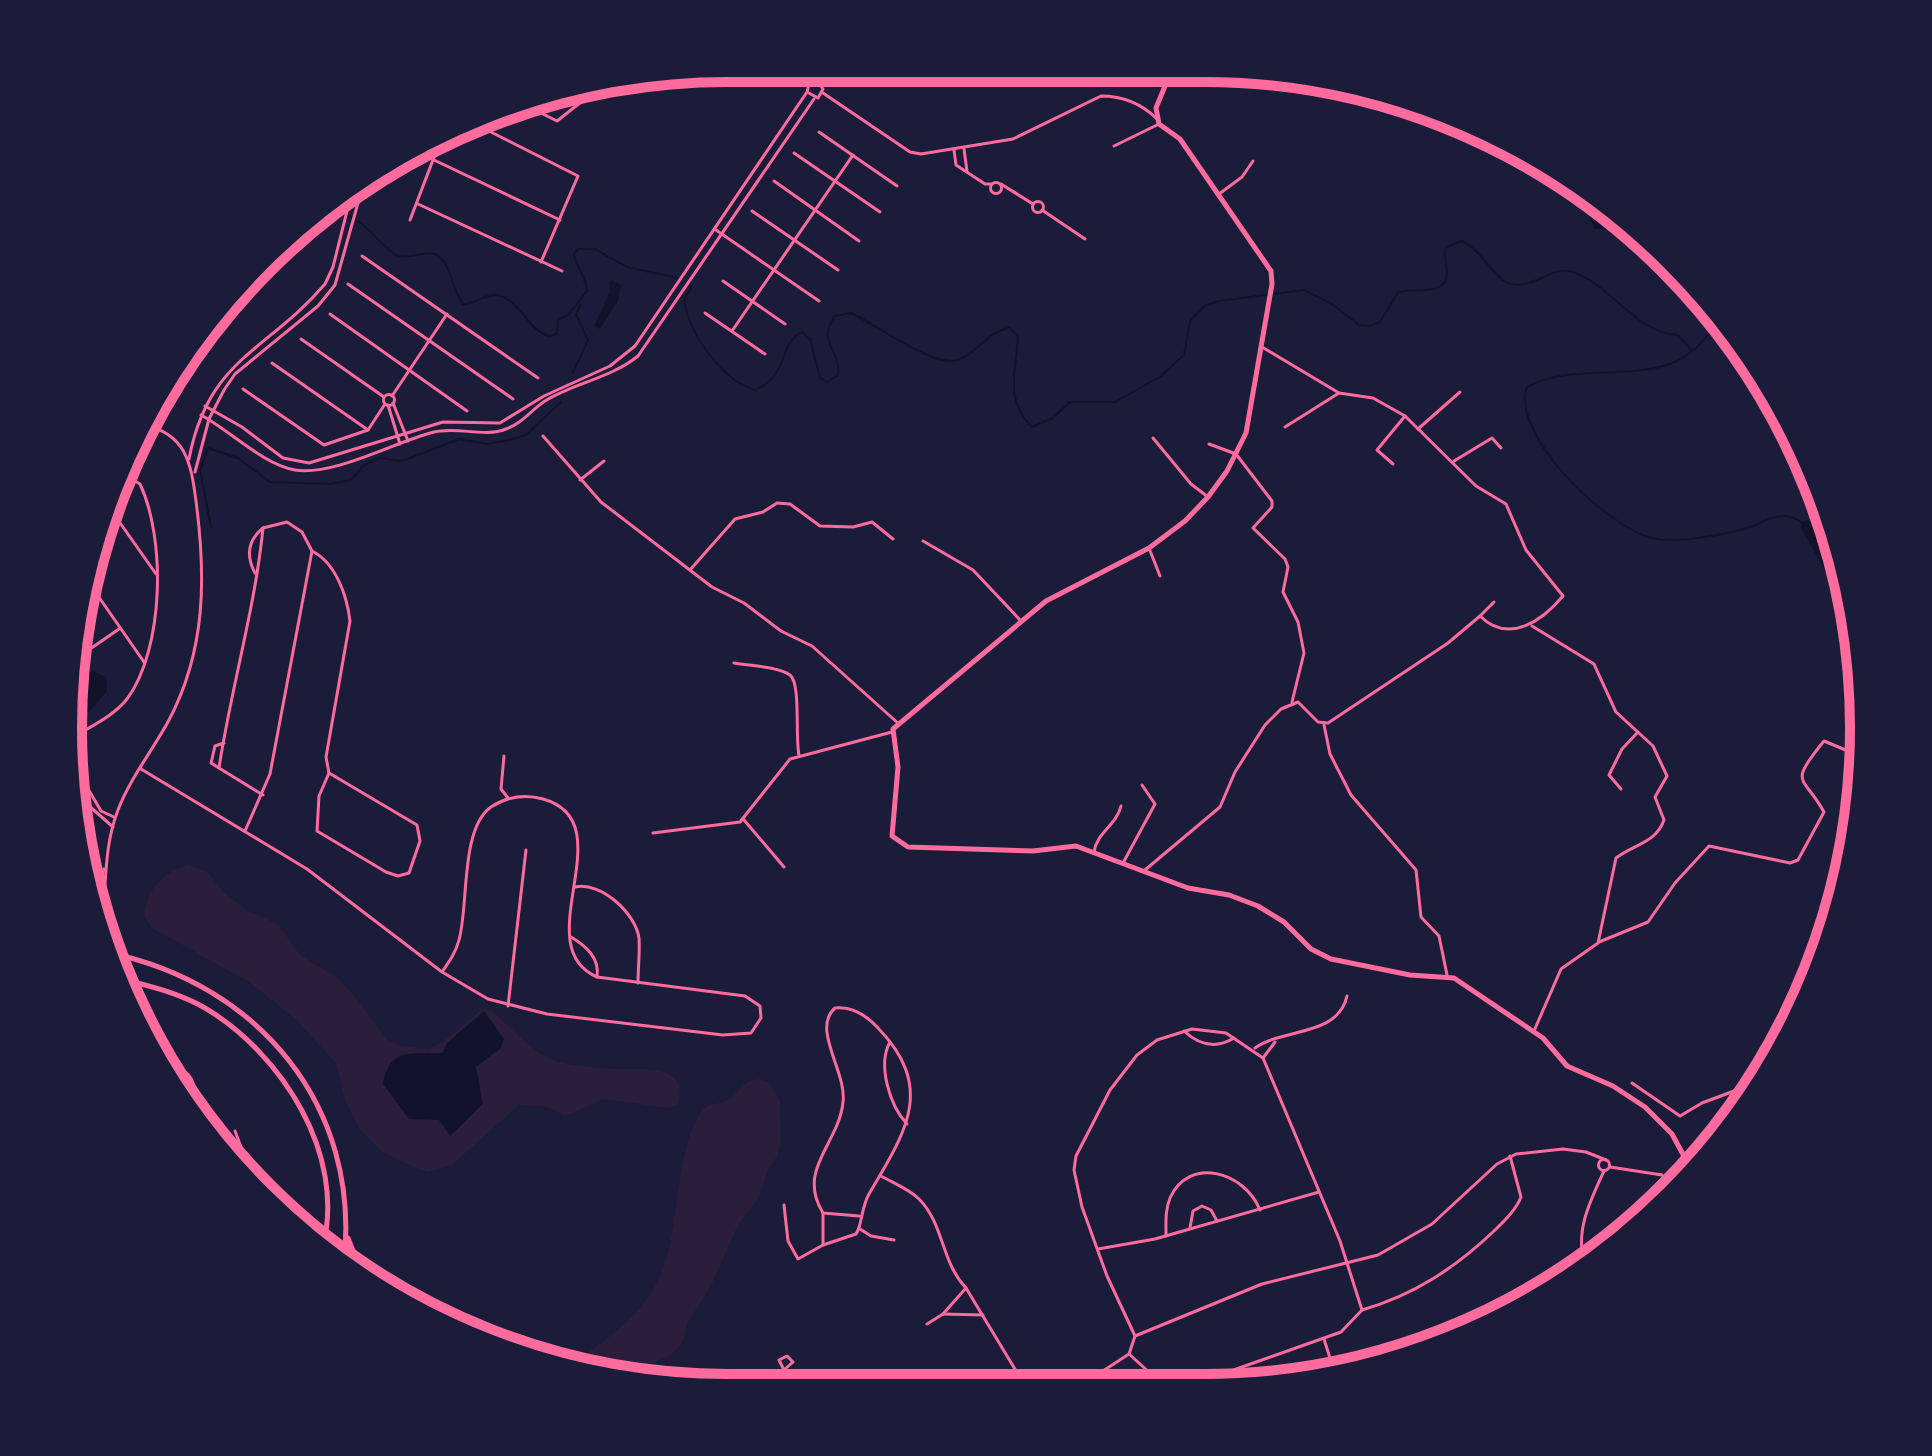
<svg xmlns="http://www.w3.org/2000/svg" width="1932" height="1456" viewBox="0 0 1932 1456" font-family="'Fira Sans',sans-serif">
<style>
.green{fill:#2a1e3b}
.water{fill:#12122b}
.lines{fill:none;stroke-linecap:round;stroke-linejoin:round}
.stream{stroke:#12122b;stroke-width:2}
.river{stroke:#12122b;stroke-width:12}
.minor{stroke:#ff6b9d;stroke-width:3}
.secondary{stroke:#ff6b9d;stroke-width:5}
.primary{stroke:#ff6b9d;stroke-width:5}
.rim{fill:none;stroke:#ff6b9d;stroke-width:10}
</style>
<rect width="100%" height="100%" fill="#1b1b3a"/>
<g class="green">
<path d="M189,865L208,872L225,894L246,910L278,924L300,955L338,978L358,1000L386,1039L400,1045L429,1049L445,1040L484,1009L492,1011C513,1029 535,1056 562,1063C575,1066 611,1069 624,1069C650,1069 687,1066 679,1104L668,1108L604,1099L565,1116L547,1107L519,1105L452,1165L428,1172L409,1165L381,1151L358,1127L345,1100L337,1065L297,1020L249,982L152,928L144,916C147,889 162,872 189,865Z"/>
<path d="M760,1079L768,1082L780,1100L781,1144L776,1158L767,1172L760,1196L738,1225L712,1284L687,1324L683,1342L670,1356L648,1365L636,1379L566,1367C605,1342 646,1314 663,1269C680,1226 675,1144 703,1110C710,1102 722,1105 731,1098C741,1090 745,1080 760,1079Z"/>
</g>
<g class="water">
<path d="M1592,199L1652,255L1634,250L1615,228L1594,229L1586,205Z"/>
<path d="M612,280L621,285L618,301L600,329L594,326L610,292L609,283Z"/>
<path d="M93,671L106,677L107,691L89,712L73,717L75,680Z"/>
<path d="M484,1011L504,1039L501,1048L476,1067L483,1104L450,1136L439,1120L409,1119L383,1084C390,1045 413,1055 442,1053L448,1042Z"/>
</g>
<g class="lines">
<g class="stream">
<path d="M325,216C358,206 371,237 393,253C407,264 429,245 441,258C453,270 452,291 463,304C474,304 483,296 493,295C518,294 527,331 549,336L557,334L558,319L568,315L587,291C586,276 576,268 574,254L578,249H595L627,267L678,278"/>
<path d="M254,275L268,263"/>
<path d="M690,283L691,289L684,299C688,332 722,381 755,390C788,377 779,343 802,332L810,339L820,378L827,382L838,375C841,349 816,342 835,316L851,313C876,324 936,371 961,359C979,350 988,332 1009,328L1018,335C1017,369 1003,399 1032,427L1053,418L1070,402H1115L1161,376L1184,355L1190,321L1204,306L1219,301L1304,290L1332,304L1359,325L1370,326L1380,322L1398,292C1413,287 1447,298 1447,273C1447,263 1443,257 1446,247L1462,241C1484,251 1493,280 1512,284C1536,289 1553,263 1576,273C1613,288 1639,335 1678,335L1692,351"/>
<path d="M1721,320C1708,335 1694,354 1675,362C1628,381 1572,363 1527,387C1510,435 1607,527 1652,538C1673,544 1722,535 1744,529C1759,525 1775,512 1791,517C1796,518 1802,523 1807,526"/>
<path d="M573,372L588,340L576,315L580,305"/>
<path d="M211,527L200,470L208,448L238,458L270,482L331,484L351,480L363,466L379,458L402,461L459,439L487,444L510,440L526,435L561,402"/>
</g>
<path class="river" d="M1807,526L1849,601"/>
<g class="minor">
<path d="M573,89L589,97"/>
<path d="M823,93L910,152L921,154L1013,139L1101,96C1122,96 1142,104 1157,119"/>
<path d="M523,104L557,121L604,84"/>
<path d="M475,124L578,176L541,262"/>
<path d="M819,132L897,186"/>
<path d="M1114,146L1157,125"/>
<path d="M964,149L967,171"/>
<path d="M413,150L560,220"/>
<path d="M954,150L956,165L985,184H991"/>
<path d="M794,153L880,212"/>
<path d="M774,181L859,241"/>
<circle cx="996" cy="188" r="5.5"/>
<path d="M1001,184L1033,204"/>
<path d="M1219,194L1242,177L1253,161"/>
<circle cx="1038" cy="207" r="5.5"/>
<path d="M418,204L562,271"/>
<path d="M1042,210L1085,239"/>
<path d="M752,211L838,270"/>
<path d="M410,220L441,139"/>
<path d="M716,230L819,301"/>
<path d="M362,256L538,378"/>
<path d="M723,281L785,324"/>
<path d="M348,284L513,399"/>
<path d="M705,313L765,354"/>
<path d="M330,314L467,411"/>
<path d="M732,331L853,155"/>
<path d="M301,339L384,397"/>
<path d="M272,363L368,430"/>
<path d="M243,389L324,445L368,430L385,404"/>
<circle cx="389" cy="400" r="5.5"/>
<path d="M392,396L447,314"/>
<path d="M393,403L408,441"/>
<path d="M388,405L400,444"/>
<path d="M205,406L242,427L283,458L309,463L443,422L500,423L544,396L610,366L635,346L807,92L809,84L818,82L823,89L818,98L807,92"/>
<path d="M201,415C229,430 264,465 295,470C335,476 394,442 434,432C458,426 484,438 506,429C523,423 531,410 545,401C574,383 611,378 638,356L814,99"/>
<path d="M1285,427L1339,393"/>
<path d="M1418,429L1460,392"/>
<path d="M543,436L601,502L712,587L744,603L781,631L812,646L899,724"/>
<path d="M1153,438L1191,484L1208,497"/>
<path d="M1209,444L1236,454L1272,501V507L1253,528L1285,559L1288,567L1283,592L1298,622L1304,653L1292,702"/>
<path d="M189,459C208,358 267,352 325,284L333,267L351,195"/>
<path d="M1454,461L1492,438L1501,448"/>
<path d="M1393,464L1377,450L1405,416"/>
<path d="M195,472L209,419L224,390L235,374L318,306L335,285L363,185"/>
<path d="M580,480L604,461"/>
<path d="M111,510L156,574"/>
<path d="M923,541L973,570L1021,621"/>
<path d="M1149,548L1160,576"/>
<path d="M312,551C336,563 347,596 350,621L326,757L329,773"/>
<path d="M690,570L735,519L763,512L777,503L790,504L820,526L853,527L872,522L893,539"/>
<path d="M255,573C246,556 247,541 263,528"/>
<path d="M87,580L144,662"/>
<path d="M1480,616L1494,602"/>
<path d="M1532,626L1594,664L1616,712L1653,746L1667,776L1655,797L1664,820C1656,843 1634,844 1616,858L1598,943L1561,969L1534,1031"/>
<path d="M77,658L119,629"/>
<path d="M734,663C750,666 776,666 790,675C801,683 795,737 799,755"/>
<path d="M1324,725L1330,754L1351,795L1416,870L1421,917L1439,936L1447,975"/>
<path d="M72,738C89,727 114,716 127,699C164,649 166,539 140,484L123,474"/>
<path d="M224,743L215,746L211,763L219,768C231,688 255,609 263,528L287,522L302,532L312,551L270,774L245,831"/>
<path d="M504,756L501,789L508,798"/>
<path d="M70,758L101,811L114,817"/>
<path d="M70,760L88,805L113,827"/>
<path d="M219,768L263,795"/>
<path d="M141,769L307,869L442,972L488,999L547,1014L723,1035L751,1033L761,1018L760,1006L745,996L597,977C525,946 626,822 543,799C525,794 508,796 491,807C460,829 469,904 459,940C456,952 449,962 442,972"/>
<path d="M329,773L417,825L420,841L409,873L398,876L386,872L317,831L319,796Z"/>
<path d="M1621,789L1609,775L1622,749L1638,732"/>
<path d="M744,820L784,867"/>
<path d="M653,833L740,822L790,759L892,732"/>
<path d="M1094,852C1097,832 1116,826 1121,806"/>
<path d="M1123,863L1155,804L1142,785"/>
<path d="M1145,870L1220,807L1235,772L1265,725L1281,709L1298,702L1318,722L1328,723L1448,643L1480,616C1509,645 1543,620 1563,596L1526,550L1506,504L1476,486L1405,416L1373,398L1339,393L1262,347"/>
<path d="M575,887C601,881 636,914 639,938C640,952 638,969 638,983"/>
<path d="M95,900L104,869"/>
<path d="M101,928C107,888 103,848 118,810C130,778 153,750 169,720C206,650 206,577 196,501C191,463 186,433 143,425"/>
<path d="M571,937C586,946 600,958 597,977"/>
<path d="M1599,942L1648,922L1675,883L1709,846L1790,863L1798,860L1824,812C1804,775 1787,786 1824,741L1860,756"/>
<path d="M508,1006L526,850"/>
<path d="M1184,1031C1200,1046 1216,1049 1234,1038"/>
<path d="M890,1042C877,1065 890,1106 907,1124"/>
<path d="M1255,1048C1282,1028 1338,1037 1347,996"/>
<path d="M1263,1058L1275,1042"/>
<path d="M167,1060C192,1072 199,1083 193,1110"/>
<path d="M1632,1083L1680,1116L1702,1103L1758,1082"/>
<path d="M235,1131L255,1184"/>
<circle cx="1604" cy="1165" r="5.5"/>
<path d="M239,1167L247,1157"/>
<path d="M1610,1167L1662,1175"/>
<path d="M881,1176C893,1183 909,1189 919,1199C944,1224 941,1262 966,1288"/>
<path d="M784,1205L788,1241L798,1259L823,1245L856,1234C862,1226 861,1208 869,1194C904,1134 937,1089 878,1028C867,1016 852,1006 835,1008C811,1029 847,1072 843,1102C839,1144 796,1169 823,1213L859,1216"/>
<path d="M823,1213V1245"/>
<path d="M1190,1228L1193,1211L1202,1206L1211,1210L1217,1221"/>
<path d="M860,1229L871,1236L894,1240"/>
<path d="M1166,1236C1166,1223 1165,1210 1170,1198C1189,1156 1244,1171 1260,1210"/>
<path d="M1098,1249L1155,1239L1319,1192"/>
<path d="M1585,1264C1574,1232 1591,1199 1604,1171"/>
<path d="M1362,1310C1414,1295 1455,1268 1494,1231C1504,1221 1516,1210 1521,1197L1510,1156"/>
<path d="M943,1314L983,1315"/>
<path d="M927,1324L943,1314L966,1288L1024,1384"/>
<path d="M1135,1336L1262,1284L1378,1255L1432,1224L1497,1164L1516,1154L1563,1149L1586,1152L1606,1160"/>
<path d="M1324,1339L1334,1371"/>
<path d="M1161,1383L1129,1354L1135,1336L1107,1276L1082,1207L1074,1170L1076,1156L1110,1090L1137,1055L1157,1040L1192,1029L1226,1033L1263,1058L1340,1241L1362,1310L1341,1332L1197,1383"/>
<path d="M1083,1384L1129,1354"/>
<path d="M784,1386V1370L779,1360L787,1356L793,1362L784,1370"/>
</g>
<path class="secondary" d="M1172,69L1156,108L1159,124L1180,139L1271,271L1272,284L1246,433L1227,471L1208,497L1185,521L1149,548L1046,601L893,729L898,767L892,836L908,847L1033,851L1076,846L1188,888L1229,895L1258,906L1284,922L1311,949L1331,959L1410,975L1454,978L1543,1038L1567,1066L1613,1086L1645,1107L1672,1134L1692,1171"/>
<g class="primary">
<path d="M110,953C258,984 361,1106 344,1261"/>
<path d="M124,980C152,986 181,994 205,1008C282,1054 346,1154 323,1246"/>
<path d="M348,1238L362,1274"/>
</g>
</g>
<path d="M0 0H1932V1456H0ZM728 82H1204A646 646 0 0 1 1850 728V728A646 646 0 0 1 1204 1374H728A646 646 0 0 1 82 728V728A646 646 0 0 1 728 82Z" fill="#1b1b3a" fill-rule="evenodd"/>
<path class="rim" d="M728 82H1204A646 646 0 0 1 1850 728V728A646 646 0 0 1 1204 1374H728A646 646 0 0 1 82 728V728A646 646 0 0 1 728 82Z"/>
</svg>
